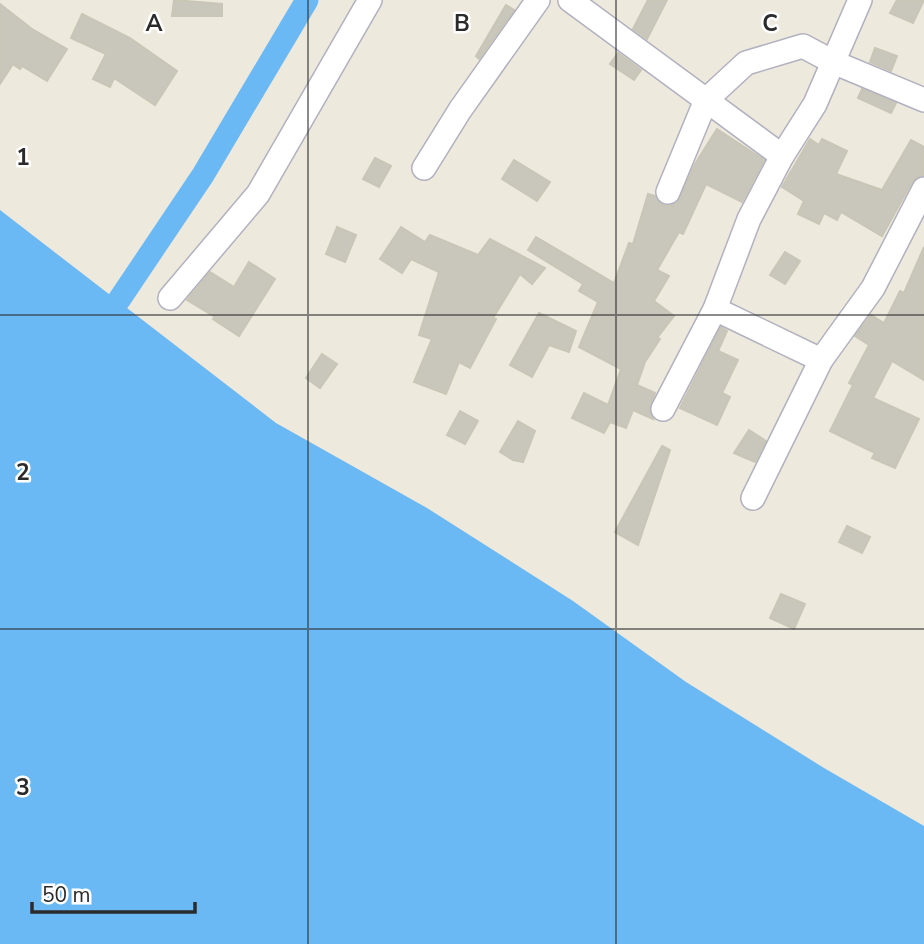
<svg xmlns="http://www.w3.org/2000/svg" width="924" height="944" viewBox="0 0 924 944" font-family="'Nunito Sans',sans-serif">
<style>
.water{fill:#6ab9f5}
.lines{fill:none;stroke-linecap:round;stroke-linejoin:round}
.canal{stroke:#6ab9f5;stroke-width:23}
.building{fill:#c9c6bc;stroke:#c9c6b6;stroke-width:2}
.minor-casing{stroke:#b1b1c0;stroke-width:26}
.minor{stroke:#fff;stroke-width:23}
.grid{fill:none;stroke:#2b2b2b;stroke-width:2;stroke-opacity:0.55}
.grid-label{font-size:23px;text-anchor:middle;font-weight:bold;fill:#2b2b2b;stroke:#fff;stroke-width:5;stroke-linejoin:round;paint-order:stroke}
</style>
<rect width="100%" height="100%" fill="#eee9dd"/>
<path class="water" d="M0,210L276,423L427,508L573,601L686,682L824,768L924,826V944H0Z"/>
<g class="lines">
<path class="canal" d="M119,300L203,175L307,0"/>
</g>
<g class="building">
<path d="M174,0L222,4V16H172Z"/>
<path d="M648,0H667L647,39L633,29Z"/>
<path d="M897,0H924L913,23L890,13Z"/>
<path d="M0,4L32,29L67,49L47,81L22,66L20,69L13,64L0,84Z"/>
<path d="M506,5L514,10L479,59L476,56Z"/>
<path d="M82,14L130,38L177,71L155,105L114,78L110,87L93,79L106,54L71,38Z"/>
<path d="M875,48L897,56L891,71L870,62Z"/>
<path d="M618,53L641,70L634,80L610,64Z"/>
<path d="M862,89L896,103L891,113L858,98Z"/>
<path d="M717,129L764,160L742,202L706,184L683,234L679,232L657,270L669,276L654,301L674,316L657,338L660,339L645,362L637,385L655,393L649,409L653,419L633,410L626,428L610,422L604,433L572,418L584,393L608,405L621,369L579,347L598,302L579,291L583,284L528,250L536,237L614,283L629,243L633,244L648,194L655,196L663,205L670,206L677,203L695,164Z"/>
<path d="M810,139L819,145L822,139L847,151L836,174L882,190L911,140L924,147V175L917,177L912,182L882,236L841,212L837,220L824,213L819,224L798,214L804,201L782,187Z"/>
<path d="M375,158L391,166L379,187L363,179Z"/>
<path d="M514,160L550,182L537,201L502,179Z"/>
<path d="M337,227L356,235L345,262L326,254Z"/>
<path d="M401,227L425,242L430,235L478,255L490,239L545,268L532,284L520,274L493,318L496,319L470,368L459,362L446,394L414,382L432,339L419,335L439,272L411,259L402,273L380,259Z"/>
<path d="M924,247V380L892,361L873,398L919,419L895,468L872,458L875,453L830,431L853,385L849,383L869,345L855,336L871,315L884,323L900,291L904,293Z"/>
<path d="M785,252L800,261L785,284L770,275Z"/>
<path d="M249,262L275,279L239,336L213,319L215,317L187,300L210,272L234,287Z"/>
<path d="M539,313L576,331L569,352L549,345L532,377L510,365Z"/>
<path d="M721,327L727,331L718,351L738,360L722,393L730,397L717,425L680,408Z"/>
<path d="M322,354L337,364L320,388L306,378Z"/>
<path d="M460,411L478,421L465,444L447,435Z"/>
<path d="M518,421L535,431L523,462L513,460L500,452Z"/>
<path d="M749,430L766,441L755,462L734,453Z"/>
<path d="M662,446L670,450L638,545L615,532Z"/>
<path d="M847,526L870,537L862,553L839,542Z"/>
<path d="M781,594L805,604L794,629L770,618Z"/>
</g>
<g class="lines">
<defs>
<g id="minor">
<path d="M570,0L706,100L746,63L803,46L833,62L924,100"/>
<path d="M424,168L460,110L538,0"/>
<path d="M668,192L706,100L782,156"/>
<path d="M170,298L258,194L370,0"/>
<path d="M715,309L821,360"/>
<path d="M663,409L715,309L749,219L782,156L815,104L860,0"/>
<path d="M753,498L821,360L873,288L924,189"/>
</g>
</defs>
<use href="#minor" class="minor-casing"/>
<use href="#minor" class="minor"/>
</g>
<path class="grid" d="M308,0V944M616,0V944M0,315H924M0,629H924"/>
<g class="grid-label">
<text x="154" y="31">A</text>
<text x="462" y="31">B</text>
<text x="770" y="31">C</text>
<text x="23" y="165">1</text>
<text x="23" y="480">2</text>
<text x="23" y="795">3</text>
</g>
<path d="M32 902v10h163v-10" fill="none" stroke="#2b2b2b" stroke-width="3.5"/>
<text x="42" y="902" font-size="21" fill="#2b2b2b" stroke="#ffffff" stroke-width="5" paint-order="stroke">50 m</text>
</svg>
